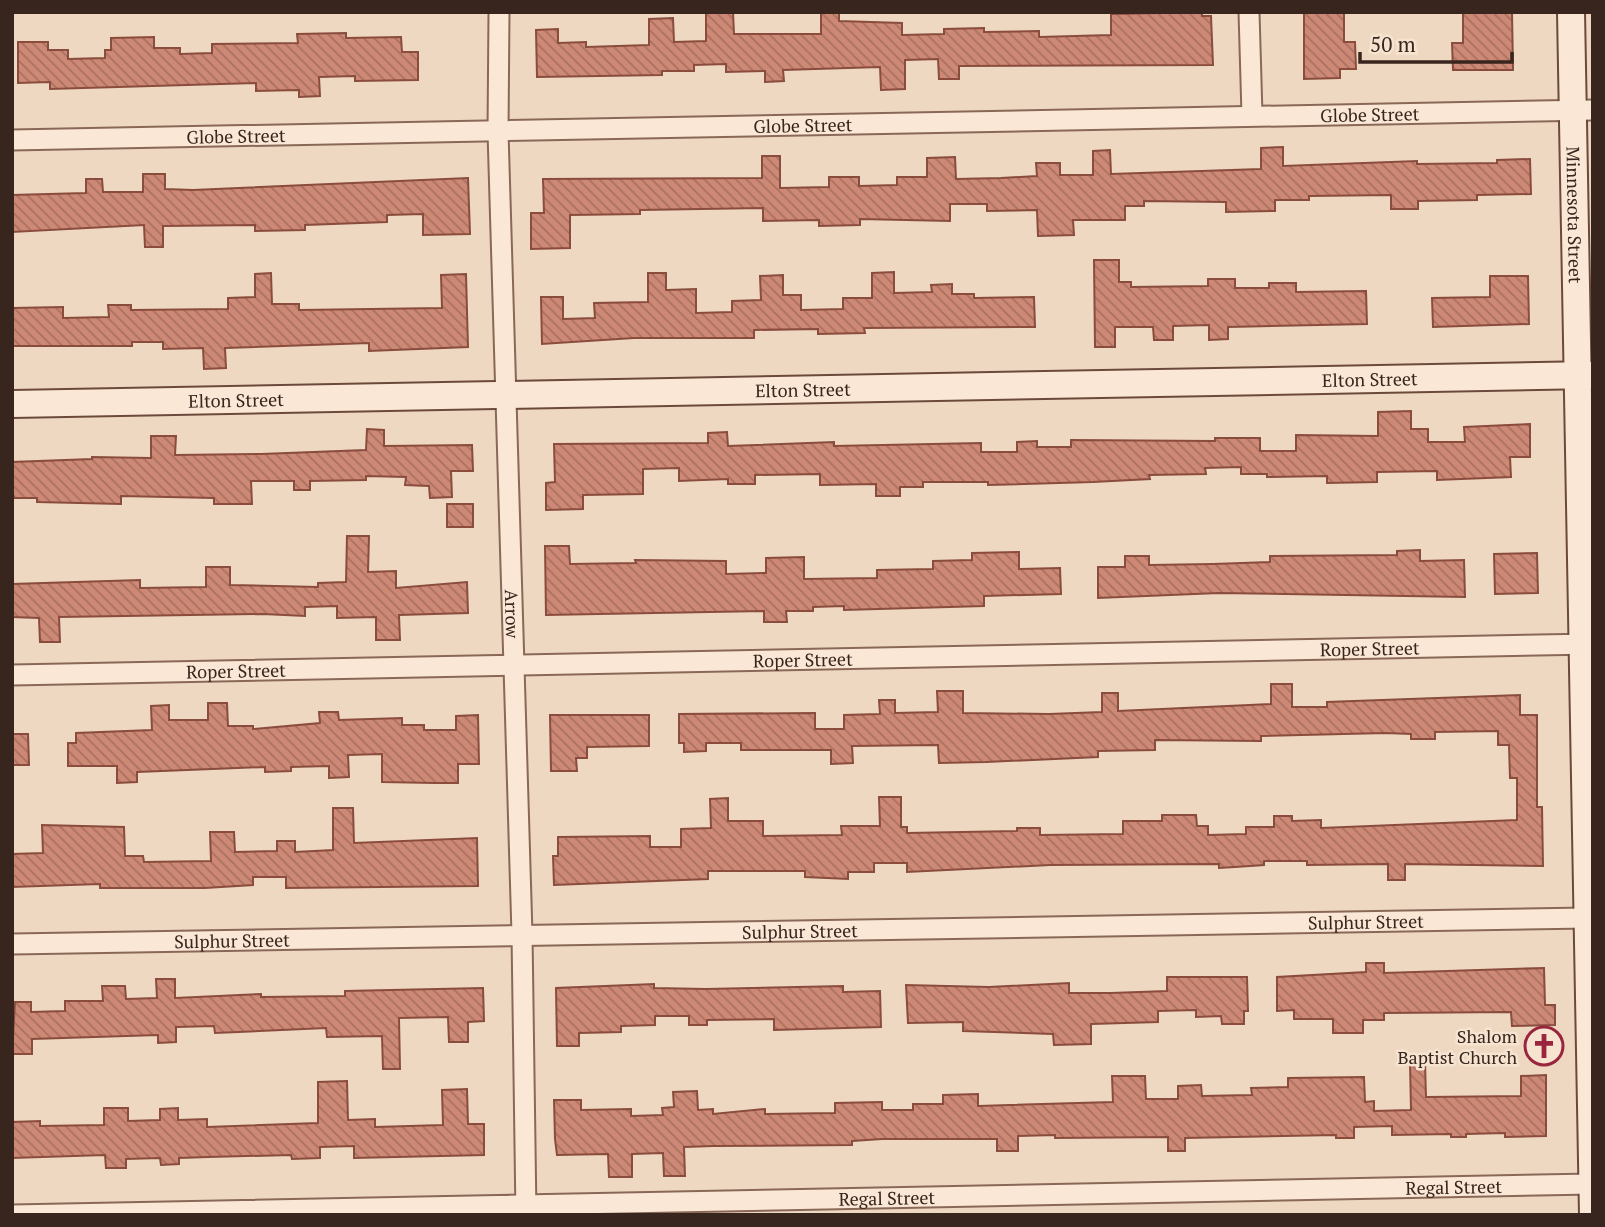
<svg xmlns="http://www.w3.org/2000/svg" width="1605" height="1227" viewBox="0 0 1605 1227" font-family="'PT Serif',serif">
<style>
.building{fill:url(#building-back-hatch);stroke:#894c3d;stroke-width:2}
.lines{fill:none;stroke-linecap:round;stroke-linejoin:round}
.street-casing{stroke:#896858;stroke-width:23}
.secondary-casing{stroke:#6b4a3b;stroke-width:30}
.street{stroke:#fae7d5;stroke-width:19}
.secondary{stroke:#fae7d5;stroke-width:26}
.labels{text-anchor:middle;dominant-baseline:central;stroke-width:5;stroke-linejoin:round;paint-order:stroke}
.street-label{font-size:18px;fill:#38251d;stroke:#f6e4d1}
.poi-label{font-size:18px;fill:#38251d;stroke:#f6e4d1;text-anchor:end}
</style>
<defs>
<pattern id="building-back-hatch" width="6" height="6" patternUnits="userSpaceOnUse" patternTransform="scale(1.75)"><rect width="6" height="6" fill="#ce8976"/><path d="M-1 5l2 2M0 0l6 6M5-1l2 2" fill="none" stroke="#a87060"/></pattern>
</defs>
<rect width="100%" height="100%" fill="#efd8c1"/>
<g class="building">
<path d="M706,12H733L734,34H821V12H839V21L902,23V35L944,34V29L984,28V32L1039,31V37L1111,35V14L1202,12V16H1211L1213,65L959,66V79H939L938,59L905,60V89L881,90L880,67L783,70L784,81L765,82V71L726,72V64L694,65V71H662V75L537,77L536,30L558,29V43L586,42V47L649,45V19L673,18L674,42L706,41Z"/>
<path d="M1304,12H1344V42H1355L1356,69H1340V78L1304,79Z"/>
<path d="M1463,12H1512L1513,70H1453L1452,43H1463Z"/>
<path d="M346,33V38L401,37L402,52H418V80L355,81V76L319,77L320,96L299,97V90L256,91V83L50,89V82L18,83V42H48V50H68V59L105,58V50H111V38L154,37V48H180V54L212,53V44L298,43L297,34Z"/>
<path d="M1283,147V166L1417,161V164L1497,163V160L1530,159L1531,194L1477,195V200L1418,201V209H1391V195L1309,196V200H1275V211L1226,212V202L1144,201V206H1125V220H1073L1074,235L1038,236L1037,210L987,211V204H950V221L860,219V225L819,226V220L763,221V208L640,210V214L570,215V248L531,249V213H544L543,179L762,178V156H780V188L829,187V177H859V186L897,185V177H927V158L955,157L956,179L1001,178L1037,176L1036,163H1060V175H1093V151L1110,150L1111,174L1261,169V148Z"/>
<path d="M143,174H165V189L193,190L468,178L470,234L423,235V214L387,215V222L305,225V230L255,231V225L163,226V247H145L144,225L12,232V195L86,193V179H102L103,192H143Z"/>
<path d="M1094,260H1119V282H1131V287L1208,286V279H1235V288H1269V283H1296V292L1366,291L1367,324L1228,327V339L1209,340V325L1173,326V340H1154L1153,327H1115V347H1095Z"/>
<path d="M894,272V293L932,292L931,285L952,284V294H974V298L1034,297L1035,327L864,328L865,333L818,334V329L754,330V338H634L542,344L541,297H563V319L595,318L594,303L648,302V273H666V290L696,289V313L732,312V301L761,300L760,276L783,275V295H801V310L843,309V298H872V273Z"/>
<path d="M271,273L272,304H299V310L442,308L441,275L466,274L468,347L369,351V343L225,348L226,368L204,369L203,348L163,349V342H132V346H12V308L63,307V318L109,317L108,305H131V310L228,309V298L255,297V274Z"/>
<path d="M1490,276H1528L1529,324L1433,327L1432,298L1490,297Z"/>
<path d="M1411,411V429H1428V442H1465L1464,427L1530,424V457H1510L1511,477L1437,480V471L1377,472V482L1327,483V476L1267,477V474H1241V467L1205,468L1206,474L1149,475L1150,479L1093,482L988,485V482H923V487H900V496H876V484L820,485V474L755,475V484H728V479L679,481V468L643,469V494L583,495V509L546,510V483L555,482L554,444L708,443V433L727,432L728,446L834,442V446L981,443V452H1017V442L1037,441V447H1071V440L1215,441V438H1260V451H1296V435L1378,436V412Z"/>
<path d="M367,429L384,430V446L472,445L473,471H451L452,497L430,498L429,486L405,485L406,477L366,476V480L310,481V490H294V481H251L252,504H214V498L121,496V504L37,502V498H14L12,490V462L92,459V457L151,458V436H176L175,455L261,454L366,450Z"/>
<rect x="447" y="504" width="26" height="23"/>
<path d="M347,536H369L368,572L396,571V588L467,582L468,613L399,615L400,640H376V617L337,618V606L305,607V616L263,614L59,617L60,642H40L39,618L12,617V584L140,580V588L206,587V567H230V585L318,587V583L346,582Z"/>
<path d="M545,546H569L570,564L636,563L635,560L726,561V574L766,573V558L804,557V579L877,578V570L933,569V561L972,560V553L1019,552V569L1060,568L1061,594L984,596V606L844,610V606L813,607V611H786L787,622H764V611L546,615Z"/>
<path d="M1420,550V561L1464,560L1465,597L1219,593L1098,598V567H1125V556H1149V565L1213,564L1270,562V556L1397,555V551Z"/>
<path d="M1537,553L1538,593L1495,594L1494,554Z"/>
<path d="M1271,684H1292V707H1327V702L1520,695V715H1537V807H1542L1543,866L1405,864V880H1388V864L1307,865V861H1264V865L1235,867L1219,868V864L1050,865L907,872V863H874V872H848V879L805,877V871H708V879L554,885L553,856H558V837L650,836V847H681V829L711,828L710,799L728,798V821H763V836L842,835L841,826H880L879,797H901V827H907V833L1017,831V828H1040V835L1123,834V821H1162V815H1196L1197,826H1208V835L1246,834V827H1274V816H1292V821L1321,820V828L1517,820V778H1510L1509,745H1498V731L1435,732V739H1411V734L1386,733L1261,736V741L1155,740V750L1098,751V757L986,762L939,763L938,745L852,746L853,763L831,764V750H741V743H706V751L684,752V743H679V714L815,713V729H844V715L880,714L879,700H895V713L938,712L937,691H963V713L1049,714L1102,712V693H1118V711L1271,704Z"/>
<path d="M208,703H227L228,726H253V729L320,723L319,712H338L339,720L402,718V725H424V730H456V716L478,715L479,764H458V783H435L382,782V754L348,755L349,777L329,778V766L291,767V771L265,772V767L137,772V782L117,783V766H68V743H76V733L152,730L151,706L169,705V720H208Z"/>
<path d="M550,715H649V746L587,747V758H576L577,771H551Z"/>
<path d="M12,734H28L29,765H12Z"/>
<path d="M333,808H353L354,843L477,838L478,886L286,888V877H253V885L205,888H100V884L12,887V854L43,853L42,825L124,827L125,856H143L144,862L211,861L210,832H234L235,852L277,851V841H295V852L333,850Z"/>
<path d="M1366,963H1384V973L1544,968L1545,1005H1555V1025L1512,1026L1511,1012L1384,1013V1020H1363V1033H1333V1019H1294V1010L1277,1011V977L1366,972Z"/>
<path d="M1167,977H1247L1248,1011H1244V1024H1222L1221,1016L1196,1017V1010L1158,1011V1022L1091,1024V1044L1054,1045L1053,1034L963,1031V1022L908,1023L906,985L989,987L1069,983V993H1111L1167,991Z"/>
<path d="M156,979H175V998L261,994V997L345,996V991L483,988L484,1021L468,1022V1042H449L448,1017L399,1018L400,1069H383L382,1036L327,1037L326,1028L215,1033L214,1026L176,1027V1042L158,1043V1035L32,1039V1054H12L15,1002H31V1012L65,1011V1001H103L102,986H125L126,999L157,998Z"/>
<path d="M654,984V988L706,989L843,986V992L880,991L881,1027L774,1030V1019L707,1020V1025H689V1016H655V1025L621,1026V1032L579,1033V1046H557L556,988Z"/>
<path d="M1410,1062H1425L1426,1097L1521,1096V1076L1546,1075V1136L1505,1137V1133L1466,1134V1137H1451V1134L1392,1135V1126L1354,1127V1138H1336V1135L1185,1138V1151H1168V1137L1055,1138V1135L1018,1136V1151H997V1139H882L852,1141V1145L713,1146L684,1147L685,1176H664L663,1153L632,1154V1177H609L608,1154L557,1155L555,1139L554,1100H581V1110L631,1109V1116L663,1115L662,1108L674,1107L673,1092L697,1091L698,1110L713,1109V1114L765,1109V1114L835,1113V1103L882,1102V1110H913V1104H943V1095L978,1094V1106L1113,1102L1112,1076H1145L1146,1099H1178V1086L1201,1085L1202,1096L1252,1095L1251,1088L1288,1087V1078L1364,1077L1365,1102L1374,1101V1111L1411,1110Z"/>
<path d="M347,1081L348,1120L375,1119V1127L443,1125L442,1090L467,1089L468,1124H484V1155L354,1158V1146L320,1147V1158L292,1159L291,1155L208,1157L179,1158V1164L161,1165L160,1158L126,1159V1168H106L105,1155L12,1158V1122L40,1121V1126L104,1125V1108H128V1121L160,1120V1109L178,1108V1120L207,1119V1127L318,1123V1082Z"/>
</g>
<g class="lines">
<defs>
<g id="street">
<path id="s1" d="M499,12L498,132L522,934L526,1215"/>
<path d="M1249,12L1252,115"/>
<path id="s2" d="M12,140L1593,110"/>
<path id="s3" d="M12,675L1593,644"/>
<path id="s4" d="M12,944L1587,918"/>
<path id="s5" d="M12,1215L1592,1184"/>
</g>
<g id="secondary">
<path id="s6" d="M1571,12L1593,1215"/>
<path id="s7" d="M12,404L1593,375"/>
</g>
</defs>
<use href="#street" class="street-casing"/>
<use href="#secondary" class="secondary-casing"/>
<use href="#street" class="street"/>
<use href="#secondary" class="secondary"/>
</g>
<defs>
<symbol id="church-ring" viewBox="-11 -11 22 22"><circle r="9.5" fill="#f6e4d1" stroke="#9a263e" stroke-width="1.5"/><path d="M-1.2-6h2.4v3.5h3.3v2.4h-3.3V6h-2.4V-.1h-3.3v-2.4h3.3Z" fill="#9a263e"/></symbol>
</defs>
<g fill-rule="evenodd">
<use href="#church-ring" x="1522" y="1024" width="44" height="44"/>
</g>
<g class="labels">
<g class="street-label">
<text stroke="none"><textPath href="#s2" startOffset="1358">Globe Street</textPath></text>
<text stroke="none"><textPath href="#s2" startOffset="791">Globe Street</textPath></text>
<text stroke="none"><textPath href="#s2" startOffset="224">Globe Street</textPath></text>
<text stroke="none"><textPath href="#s6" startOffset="203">Minnesota Street</textPath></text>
<text stroke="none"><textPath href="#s7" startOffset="1358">Elton Street</textPath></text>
<text stroke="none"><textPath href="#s7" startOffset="791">Elton Street</textPath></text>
<text stroke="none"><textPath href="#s7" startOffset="224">Elton Street</textPath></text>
<text stroke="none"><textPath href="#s1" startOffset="602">Arrow</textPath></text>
<text stroke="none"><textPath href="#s3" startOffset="1358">Roper Street</textPath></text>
<text stroke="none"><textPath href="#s3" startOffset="791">Roper Street</textPath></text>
<text stroke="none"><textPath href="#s3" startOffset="224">Roper Street</textPath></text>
<text stroke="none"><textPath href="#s4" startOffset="1354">Sulphur Street</textPath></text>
<text stroke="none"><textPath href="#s4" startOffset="788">Sulphur Street</textPath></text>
<text stroke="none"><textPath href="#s4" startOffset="220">Sulphur Street</textPath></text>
<text stroke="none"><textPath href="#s5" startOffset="1442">Regal Street</textPath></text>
<text stroke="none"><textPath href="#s5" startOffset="875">Regal Street</textPath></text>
</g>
<g class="poi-label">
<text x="1517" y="1036">Shalom<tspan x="1517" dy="21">Baptist Church</tspan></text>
</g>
</g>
<rect width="1605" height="1227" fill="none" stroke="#38251d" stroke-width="28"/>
<path d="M1360 52v10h152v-10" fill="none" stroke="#38251d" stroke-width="3.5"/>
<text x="1370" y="52" font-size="21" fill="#38251d" stroke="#f6e4d1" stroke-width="5" paint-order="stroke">50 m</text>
</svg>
